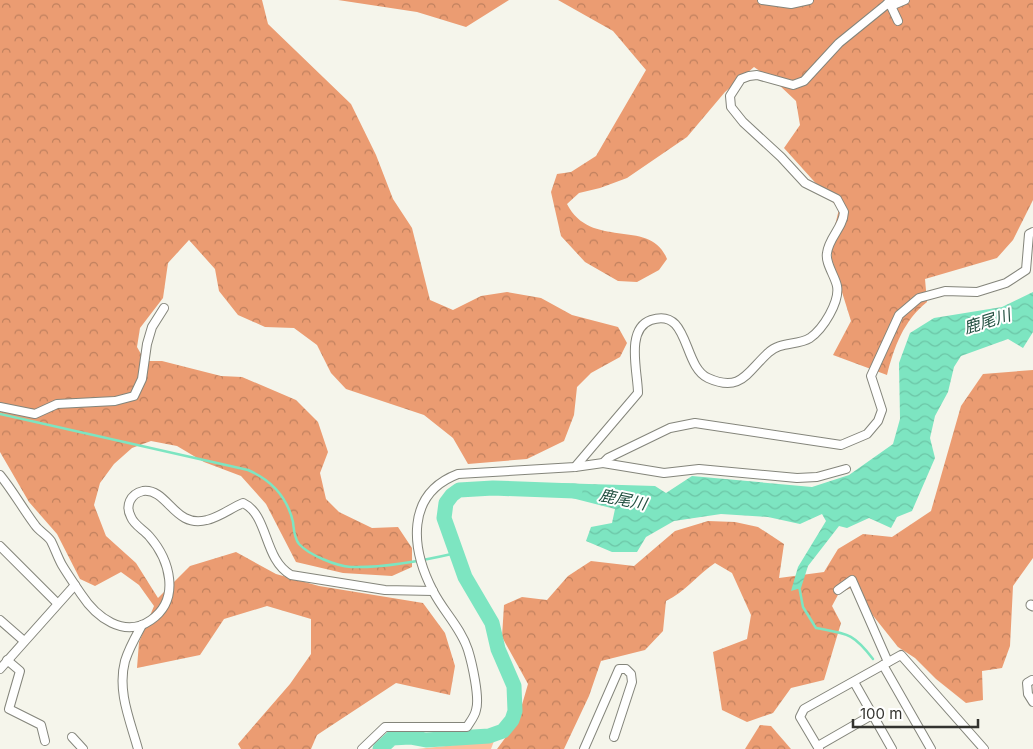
<svg xmlns="http://www.w3.org/2000/svg" width="1033" height="749" viewBox="0 0 1033 749" font-family="Inter,'Noto Sans JP',sans-serif">
<style>
.forest{fill:url(#forest-crowns)}
.park{fill:#fdbe9d}
.water{fill:url(#water-waves)}
.lines{fill:none;stroke-linecap:round;stroke-linejoin:round}
.stream{stroke:#7de5c1;stroke-width:2.5}
.river{stroke:#7de5c1;stroke-width:15}
.minor-casing{stroke:#84857b;stroke-width:10}
.tertiary-casing{stroke:#84857b;stroke-width:11}
.minor{stroke:#fff;stroke-width:8}
.tertiary{stroke:#fff;stroke-width:9}
.labels{text-anchor:middle;dominant-baseline:central;stroke-width:4;stroke-linejoin:round;paint-order:stroke}
.water-label{font-size:16px;font-style:italic;fill:#235041;stroke:#fff}
</style>
<defs>
<pattern id="forest-crowns" width="20" height="18" patternUnits="userSpaceOnUse" patternTransform="scale(1.25)"><rect width="20" height="18" fill="#eb9c72"/><path d="M2 6a3 3 0 1 1 6 0M12 15a3 3 0 1 1 6 0" fill="none" stroke="#bf805e"/></pattern>
<pattern id="water-waves" width="16" height="10" patternUnits="userSpaceOnUse" patternTransform="scale(1.25)"><rect width="16" height="10" fill="#7de5c1"/><path d="M0 5q4-4 8 0t8 0" fill="none" stroke="#6cc5a6"/></pattern>
</defs>
<rect width="100%" height="100%" fill="#f5f5eb"/>
<g class="forest">
<path d="M0,0H262L268,24L351,104L376,155L393,199L412,228L430,300L453,310L481,296L507,292L541,298L572,315L618,327L627,343L620,357L591,373L577,387L574,415L564,441L527,459L468,464L453,438L424,415L346,389L331,373L317,345L294,328L265,327L238,315L219,291L215,269L189,240L168,263L163,298L140,328L137,347L145,361H162L221,376L242,377L296,400L318,422L328,452L320,473L326,499L339,512L372,528L398,527L412,548V567L392,576L343,573L296,562L266,504L241,476L204,462L177,446L151,441L132,448L114,464L100,483L94,505L106,536L136,563L158,598L190,566L236,552L276,574L319,586L423,603L445,633L455,666L450,695L396,683L317,735L311,749H241L238,744L290,684L311,654V619L267,606L224,619L200,655L137,668L139,642L154,606L139,585L121,572L95,586L80,579L57,534L29,502L0,452Z"/>
<path d="M338,0H509L466,27L417,12Z"/>
<path d="M558,0H1033V200L1013,240L997,258L925,279L927,302C904,320 894,347 887,375L833,355L851,321L832,260V238L839,209L784,148L800,125L796,101L778,84L754,67L725,92L687,137L627,178L600,188L579,193L567,204C591,251 651,217 667,259L659,270L637,282L618,281L585,262L561,236L551,192L557,174L571,172L596,156L646,70L613,31Z"/>
<path d="M1033,370V558L1013,586L1010,646L1002,668L982,671L983,700L966,703L936,679L915,658L898,647L851,588L839,593L832,606L841,623L824,680L791,688L773,713L747,722L722,710L713,652L747,639L751,615L732,573L715,563C697,575 685,592 666,601L663,631L645,650L601,661L589,696L564,749H497L517,722L528,684L502,637L504,605L522,597L547,600L568,576L591,561L634,566L675,531L708,521L735,522L758,527L784,544L779,578L824,572L838,549L863,534L892,537L931,511L961,406L983,374Z"/>
<path d="M760,725L771,726L791,749H745Z"/>
</g>
<path class="park" d="M494,741L491,749H417Z"/>
<path class="water" d="M1033,292V332L1023,348L1008,339L961,356L954,367L948,392L935,416L930,438L935,458L912,511L897,517L891,528L869,518L847,528L839,526L808,566L801,588L791,591L798,567L826,521L822,514L800,524L768,517L721,514L674,521L646,537L637,552H612L586,541L591,527L612,523L615,509L556,494V483L655,486L666,493L692,476L812,487L849,475L893,444L900,419L899,363L910,333L934,318L1002,307Z"/>
<g class="lines">
<g class="stream">
<path d="M0,414L248,470C271,480 287,496 293,522C294,530 294,538 299,544C309,555 336,566 351,567C382,568 426,560 456,553"/>
<path d="M799,586L803,607L816,628C848,634 853,633 873,659"/>
</g>
<path class="river" d="M380,749L392,738L410,737L426,740L489,736L503,731L512,720L515,711L514,686L498,649L492,623L465,577L444,518L446,503L452,495L459,490L493,488L575,491"/>
<defs>
<g id="minor">
<path d="M762,0L791,4L809,0"/>
<path d="M887,4L891,6L905,0"/>
<path d="M891,6L898,21"/>
<path d="M0,407L35,414L57,404L115,401L134,396L142,379L147,344L152,327L164,308"/>
<path d="M603,463L664,473L699,469L797,478L817,477L846,469"/>
<path d="M575,467L638,393C638,373 625,329 651,320C690,307 682,366 708,378C741,393 747,372 768,353C780,341 797,346 810,338C823,329 840,302 837,286C835,276 825,263 827,253C829,237 843,228 844,212L837,199L805,183L781,157L743,122L731,107L730,96L741,79L749,76L757,75L793,85L804,81L839,43L892,0"/>
<path d="M0,475C13,491 23,509 35,525C39,531 47,535 51,541C55,549 58,558 62,565C68,575 75,585 81,594C96,617 124,639 151,620C181,599 170,560 149,536C144,530 134,525 131,517C125,506 130,494 143,491C168,488 174,529 207,520C220,517 231,508 243,503C269,515 263,559 291,575L385,590L433,591"/>
<path d="M0,546L57,603"/>
<path d="M838,590L852,580L888,662"/>
<path d="M0,620L24,641"/>
<path d="M7,660L20,671L9,709L41,725L45,741"/>
<path d="M883,665L901,655L984,749"/>
<path d="M0,669L75,585"/>
<path d="M1032,680L1027,683L1028,694L1033,702"/>
<path d="M854,682L892,749"/>
<path d="M72,737L83,749"/>
<path d="M818,746L872,715"/>
<path d="M138,749C130,720 117,691 125,661C129,648 136,636 142,625"/>
<path d="M362,749L385,727H467C470,722 475,716 476,710C480,698 472,663 468,650C461,628 443,611 433,591C411,549 405,494 458,474L575,467L603,463L608,458L670,428L695,423L841,445L867,434L878,421L882,410L871,376L899,315L919,298L945,291L977,292L1006,283L1026,270L1029,234L1033,232"/>
<path d="M584,749L619,669H626L631,674L632,682L614,737"/>
<path d="M819,749L800,717L804,709L883,665L931,749"/>
</g>
<path id="tertiary" d="M1031,605L1033,606"/>
</defs>
<use href="#minor" class="minor-casing"/>
<use href="#tertiary" class="tertiary-casing"/>
<use href="#minor" class="minor"/>
<use href="#tertiary" class="tertiary"/>
</g>
<g class="labels">
<g class="water-label">
<text transform="translate(987 321) rotate(-17)">鹿尾川</text>
<text transform="translate(623 499) rotate(12)">鹿尾川</text>
</g>
</g>
<path d="M853 719v8h125v-8" fill="none" stroke="#33332f" stroke-width="2.5"/>
<text x="860" y="719" font-size="15" fill="#33332f" stroke="#ffffff" stroke-width="4" paint-order="stroke">100 m</text>
</svg>
